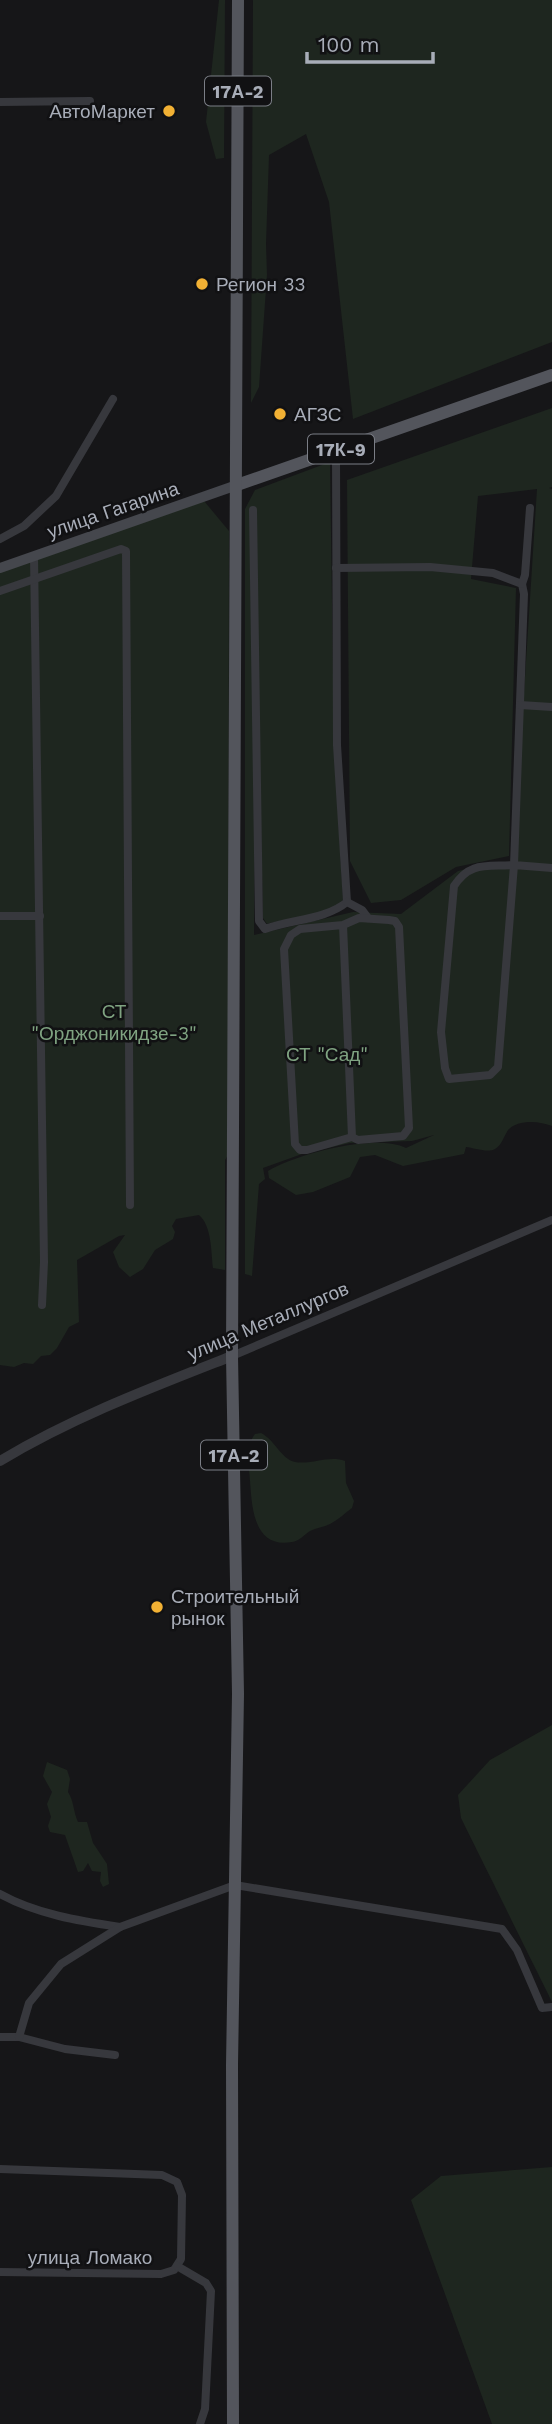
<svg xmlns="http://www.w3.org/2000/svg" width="552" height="2424" viewBox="0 0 552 2424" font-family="'Work Sans',sans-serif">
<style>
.green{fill:#1e261f}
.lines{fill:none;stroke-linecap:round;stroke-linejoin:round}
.minor{stroke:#37383d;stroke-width:8}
.tertiary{stroke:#37383d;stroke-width:10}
.secondary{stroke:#45474d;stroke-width:10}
.primary{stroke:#53555c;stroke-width:12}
.poi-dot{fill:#f2b134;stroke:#111113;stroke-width:2.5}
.labels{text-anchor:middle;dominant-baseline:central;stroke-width:5;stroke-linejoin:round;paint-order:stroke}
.shield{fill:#111113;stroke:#7b7e86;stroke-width:2}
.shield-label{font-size:18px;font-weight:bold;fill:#a8adb8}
.poi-label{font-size:19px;fill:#a8adb8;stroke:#111113;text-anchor:start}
.street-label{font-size:19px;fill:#a8adb8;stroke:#111113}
.park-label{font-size:19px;fill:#7fa381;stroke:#111113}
</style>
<rect width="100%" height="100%" fill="#161618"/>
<g class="green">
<path d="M219,0H225L224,158L216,159L206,122Z"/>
<path d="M253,0H552V342L353,419L329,202L306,134L269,155L266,244L267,275L259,387L251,403Z"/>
<path d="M552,408V487L549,488L552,489V1126C540,1121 518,1119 508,1130C504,1136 502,1145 495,1149C488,1153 474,1148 466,1147L464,1154L403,1166L375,1155L360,1157L350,1177L313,1192L296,1195L269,1178L268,1171C297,1154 375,1133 406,1148L434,1135L412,1141L350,1143L302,1154L263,1168L265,1179L259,1184L252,1276L245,1274V509L255,490L330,462L334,745L343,900C326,918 290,917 267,924L263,918L256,612L254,935L353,912L401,914L458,871L482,865L513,866L537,489L478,496L471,579L516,588L509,856L456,867L401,900L371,903L350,861L347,480Z"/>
<path d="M204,501L229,531L228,1155L225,1160V1270L213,1268C211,1252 212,1226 199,1215L176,1219L172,1226L175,1232L173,1239L155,1250L143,1269L130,1277L119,1267L113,1252L125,1235L119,1236L77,1260L79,1322L69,1327L57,1348L50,1355L41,1356L33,1364L24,1363L14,1367L0,1365V571Z"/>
<path d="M261,1433C275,1440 281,1459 295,1462C312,1465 329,1455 345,1461L346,1483L354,1501L352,1508C345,1513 338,1520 330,1524C324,1527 316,1528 310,1531C304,1535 299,1541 292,1542C253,1549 252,1506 250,1481C249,1465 245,1447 255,1434Z"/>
<path d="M552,1725V2002L461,1818L458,1795L490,1760Z"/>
<path d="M47,1762L67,1770L70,1779L68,1792C74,1801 73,1811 78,1822H87L93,1843L107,1864L109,1884L103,1887L100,1881L101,1872L92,1871L88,1863L83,1871L78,1872L65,1835L50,1832L48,1826L51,1817L47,1804L52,1792L43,1776Z"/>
<path d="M552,2167V2424H492L411,2200L441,2176Z"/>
</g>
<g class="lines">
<g class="minor">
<path d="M0,102L90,101"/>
<path d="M253,510L259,921L265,929C292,919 325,920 347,902L337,745L336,451"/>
<path d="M0,539L24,526L56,496L113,399"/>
<path d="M34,556L44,1262L42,1305"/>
<path d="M336,568L430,567L493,573L522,584L524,594L514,865C487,867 470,861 454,886L441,1032L445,1068L449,1079L490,1075L498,1067L514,865L552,868"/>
<path d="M522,584L525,575L530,508"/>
<path d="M0,591L121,549L126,551L130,1205"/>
<path d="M520,705L552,707"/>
<path d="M347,902L362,910L368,918"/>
<path d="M0,916H40"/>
<path d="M343,925L352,1137L358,1140L403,1136L409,1128L399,927L395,921L389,920L359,918L343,925L300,929L291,935L284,949L295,1144L300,1150H307L352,1137"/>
<path d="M232,1356L552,1220"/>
<path d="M0,1894C36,1914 79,1921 120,1927"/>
<path d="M0,2037H19L65,2049L115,2055"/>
<path d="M19,2037L29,2003L61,1964L120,1927L235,1885L502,1929L517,1950L542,2008L552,2007"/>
<path d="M0,2169L162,2175L177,2182L182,2195L181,2259L174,2270L161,2274L0,2272"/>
<path d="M177,2266L206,2283L211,2291L205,2409L200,2424"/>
</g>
<path class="tertiary" d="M0,1461C73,1417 153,1387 232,1356"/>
<path class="secondary" d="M0,568L237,485"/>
<g class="primary">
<path d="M237,485L552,375"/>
<path d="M233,2424L232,2065L238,1694L232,1356L238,0"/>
</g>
</g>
<g class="poi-dot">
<circle cx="169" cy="111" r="7"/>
<circle cx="202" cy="284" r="7"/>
<circle cx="280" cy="414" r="7"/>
<circle cx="157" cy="1607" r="7"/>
</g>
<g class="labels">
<g class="shield">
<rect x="205" y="76.5" width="66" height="29" rx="5"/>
<rect x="308" y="434.5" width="66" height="29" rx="5"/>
<rect x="201" y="1440.5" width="66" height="29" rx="5"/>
</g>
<g class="shield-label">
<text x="238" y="91">17А-2</text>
<text x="341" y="449">17К-9</text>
<text x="234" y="1455">17А-2</text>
</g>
<g class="poi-label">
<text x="155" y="111" text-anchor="end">АвтоМаркет</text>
<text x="216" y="284">Регион 33</text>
<text x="294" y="414">АГЗС</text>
<text x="171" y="1596">Строительный<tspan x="171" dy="22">рынок</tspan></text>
</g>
<g class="street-label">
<text transform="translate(113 510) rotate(-19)">улица Гагарина</text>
<text transform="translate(268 1321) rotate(-23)">улица Металлургов</text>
<text x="90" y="2257">улица Ломако</text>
</g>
<g class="park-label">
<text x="114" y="1011">СТ<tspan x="114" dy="22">"Орджоникидзе-3"</tspan></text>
<text x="327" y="1054">СТ "Сад"</text>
</g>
</g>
<path d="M307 52v10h126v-10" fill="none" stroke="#a8adb8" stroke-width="3.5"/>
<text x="318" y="52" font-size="21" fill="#a8adb8" stroke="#111113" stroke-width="5" paint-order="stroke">100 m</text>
</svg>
